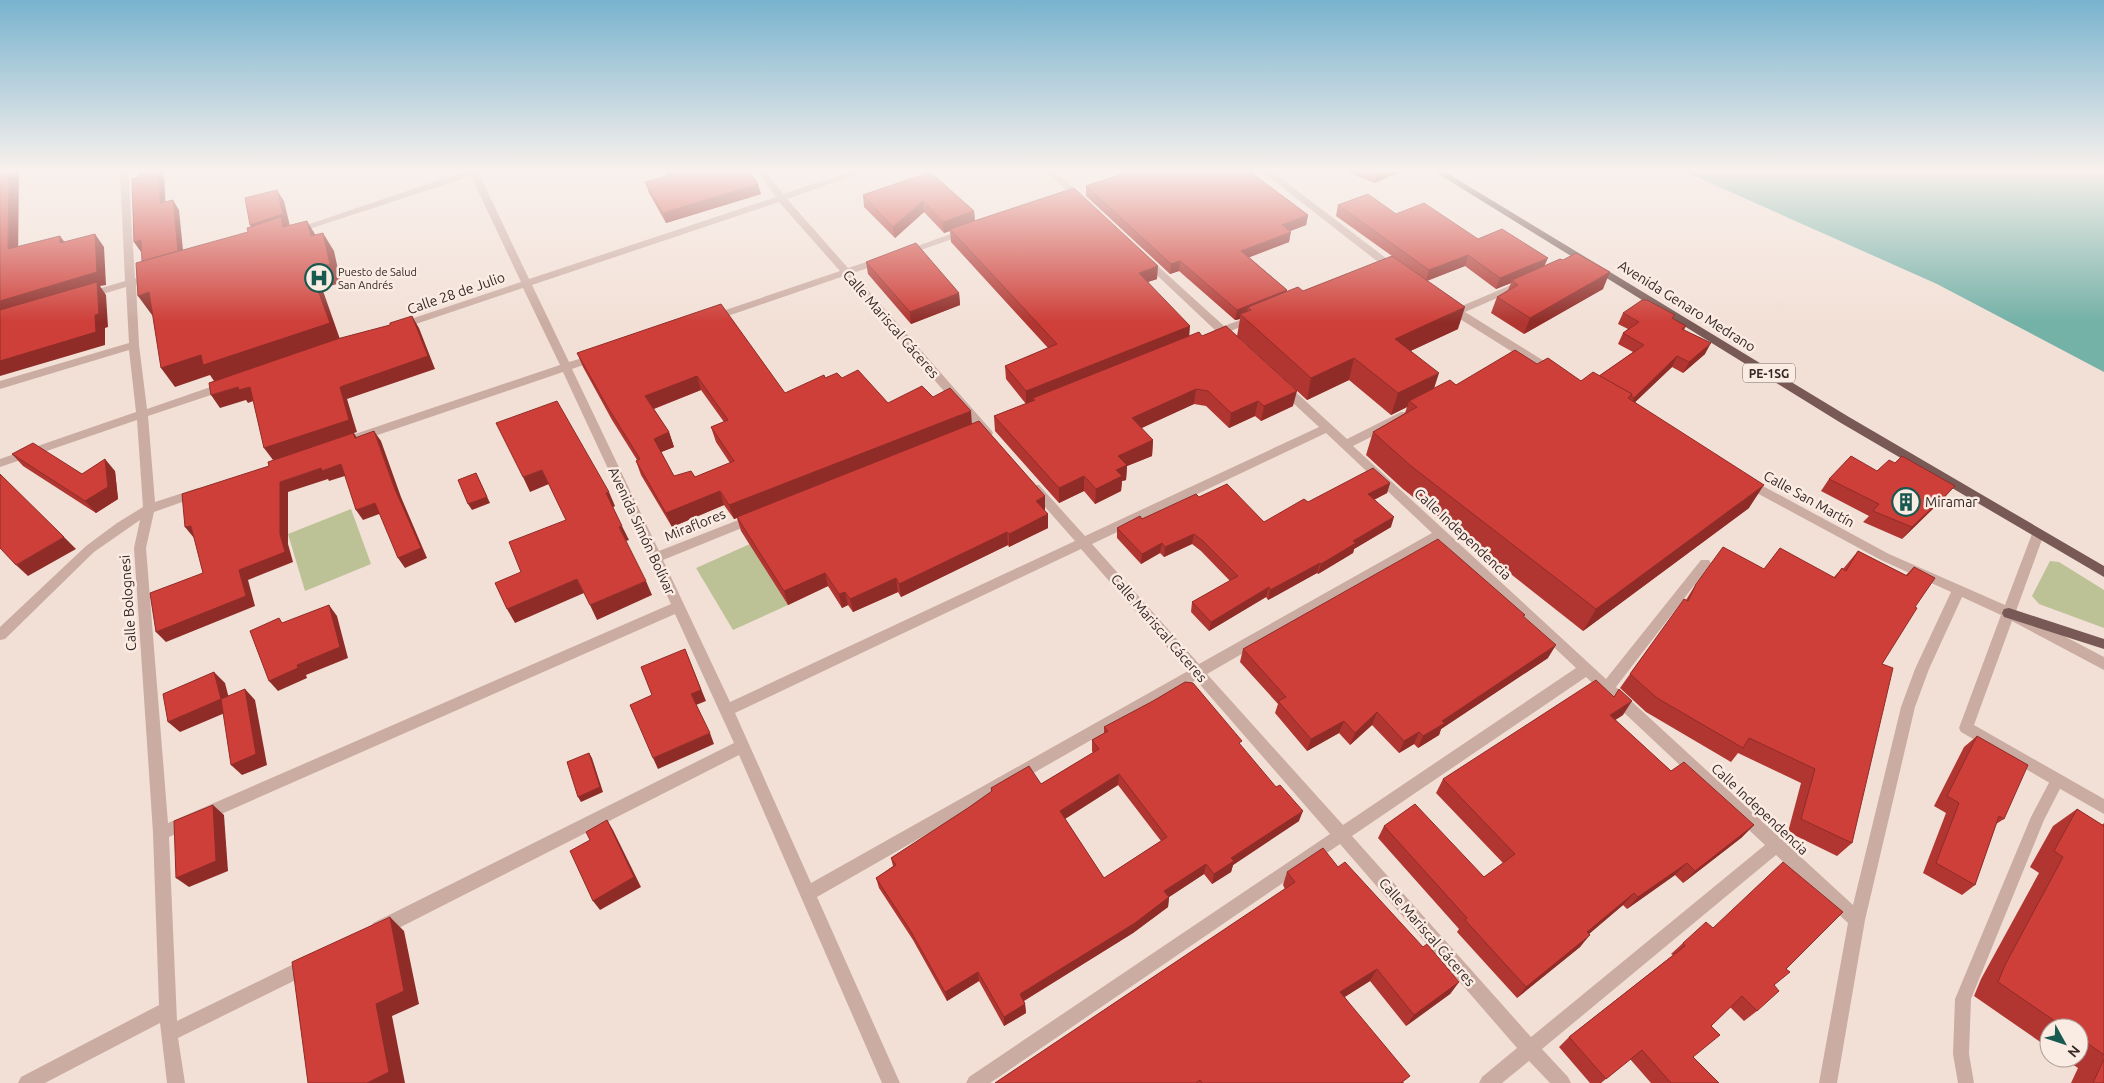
<svg xmlns="http://www.w3.org/2000/svg" width="2104" height="1083" viewBox="0 0 2104 1083" font-family="Ubuntu,sans-serif">
<style>
.green{fill:#bcc296}
.water{fill:#74b1a7}
.lines{fill:none;stroke-linecap:round;stroke-linejoin:round}
.service{fill:#cbaca2;fill-rule:evenodd}
.minor{fill:#cbaca2;fill-rule:evenodd}
.primary{fill:#785955;fill-rule:evenodd}
.wall{fill:#b13631;fill-rule:evenodd}
.shaded-wall{fill:#902c28}
.building{fill:#ce3f39;stroke:#902c28;fill-rule:evenodd}
.labels{text-anchor:middle;dominant-baseline:central;stroke-width:5;stroke-linejoin:round;paint-order:stroke}
.far-poi-label{font-size:11px;fill:#352725;stroke:#faebe3;text-anchor:start}
.shield{fill:#faebe3;stroke:#70625e;stroke-width:1}
.shield-label{font-size:12px;font-weight:bold;fill:#352725}
.street-label{font-size:14px;fill:#352725;stroke:#faebe3}
.poi-label{font-size:14px;fill:#352725;stroke:#faebe3;text-anchor:start}
</style>
<rect width="100%" height="100%" fill="#f2e0d6"/>
<g class="green">
<path d="M351,509L371,564L305,591L288,534Z"/>
<path d="M750,544L788,605L733,630L696,568Z"/>
<path d="M2050,561L2059,562L2104,590V628L2039,604L2032,596Z"/>
</g>
<path class="water" d="M1681,170H2104V372L1937,284Z"/>
<g class="lines">
<path class="service" d="M2057,775L2062,777L2064,781L2044,820L1971,999L1969,1054L1974,1083H1958L1953,1054L1955,999L2031,817L2052,777Z"/>
<g class="minor">
<path d="M120,170H128L135,278L142,281L136,285L139,345L147,409L225,382L231,386L229,389L148,416L155,502L198,488L204,492L202,495L154,512L146,548L168,823L671,604L563,372L363,440L359,441L353,437L355,434L560,365L523,288L404,328H396L395,326L396,324L521,282L471,176L297,233H291L289,231L469,170H485L479,174L529,279L776,197L756,170H765L783,194L856,170H869L787,199L848,268L879,258H885V262L853,273L991,430L993,433L991,436H983L844,276L716,320H708L707,318L708,316L840,271L779,202L532,285L569,362L596,354L601,357L600,359L572,369L659,551L751,515H759L761,518L759,521L663,560L730,702L1075,541L1031,491L1029,488L1031,485H1039L1085,536L1319,427L1280,391L1278,388L1280,385H1288L1347,439L1401,412H1409L1411,415L1409,418L1353,446L1606,679L1701,560H1709L1711,563L1709,566L1616,687L1853,905L1901,707L1915,669L1951,592L1881,560L1742,485L1740,482L1746,478L1750,479L1889,554L2005,605L2032,534L2034,531H2042L2044,534L2016,611L2104,657V670L2012,621L1974,725L2104,799V814L1961,732L1959,728L2001,615L1962,597L1929,669L1915,707L1865,920L1837,1083H1819L1848,923L1776,855L1542,1049L1568,1077L1571,1083H1550L1529,1061L1502,1083H1479L1482,1077L1517,1048L1340,844L990,1083H966L969,1077L1330,834L1196,680L817,897L900,1083H882L739,755L385,935L379,937L373,935L371,929L373,923L734,743L675,614L169,837L177,1021L308,957L314,959L316,965L314,971L178,1038L185,1083H167L160,1023L45,1083H18L21,1077L159,1005L153,833L134,548L140,520L94,552L5,639L0,640V627L86,546L117,523L143,507L137,420L0,467V459L136,412L129,350L0,389V381L129,343L126,287L89,298L84,295L85,293L125,281ZM1326,433L1432,533L1199,664L1092,544ZM1440,540L1576,668L1343,825L1207,674ZM1081,549L1188,671L811,883L735,713ZM1586,677L1765,845L1531,1037L1352,836Z"/>
<path d="M1045,170H1054L1085,199V203H1079Z"/>
<path d="M1260,170H1270L1399,268V272H1391Z"/>
<path d="M967,228L970,229V233L906,255L903,256L898,253Z"/>
<path d="M1146,257L1149,258L1224,326L1254,315L1259,318L1229,332L1237,340L1236,342H1228L1221,335H1213L1212,333L1215,330L1143,262L1141,260Z"/>
<path d="M1523,280L1528,283L1527,285L1465,312L1557,369L1558,372L1557,375H1549L1452,314L1444,307L1449,304L1457,308Z"/>
</g>
<g class="primary">
<path d="M1432,170H1442L1849,417L2104,566V577L1841,423Z"/>
<path d="M2009,608L2104,639V649L2004,617L2002,613L2004,609Z"/>
</g>
</g>
<g class="wall">
<path d="M665,170H748L761,194L666,223L649,193L645,182L667,176Z"/>
<path d="M1347,170H1404L1375,183L1346,172Z"/>
<path d="M1127,171L1255,175L1308,215L1306,225L1290,231L1289,242L1249,257L1287,290V291H1303L1392,256L1336,216L1338,205L1396,214L1478,239L1603,289L1524,334L1491,313L1497,297L1508,290L1511,283L1496,289L1465,266L1427,281L1458,329L1410,351L1434,388L1456,385L1537,364L1581,381L1599,376L1633,352L1618,344L1623,333L1628,329L1618,324L1623,313L1675,315L1673,319L1686,326L1684,330L1705,354L1683,373L1672,367L1635,402L1749,508L1583,631L1403,489L1366,455L1373,432L1405,413L1407,407L1391,415L1349,380L1307,400L1237,336L1240,319L1235,320L1179,271L1170,274L1086,196V186L1127,173Z"/>
<path d="M930,172L974,211L975,221L1157,279L1148,282L1189,336H1202L1293,406L1261,421L1255,416L1229,428L1206,406L1194,404L1141,428L1153,440L1152,456L1127,466L1126,480L1122,481L1121,491L1095,504L1084,491L1059,503L995,431L994,416L1026,404L1006,379L1005,366L1048,348L951,242L950,231L944,233L924,212L895,238L864,207L863,195Z"/>
<path d="M866,262L959,293L960,305L911,324L868,274Z"/>
<path d="M577,353L785,393L825,378H842L888,403L933,397L972,423L1045,510H1044L1048,528L1009,547L1008,545L901,597L898,592L853,612L848,605L842,608L828,586L788,605L741,531L737,518L734,519L724,505L672,527L641,475L636,461L637,460L612,420L583,367ZM701,390L724,422L711,427L716,442L730,463L695,477L674,476L661,452L674,447L669,432L654,409Z"/>
<path d="M12,454L82,474L115,471L118,499L96,513L23,466Z"/>
<path d="M1877,471L1945,497L1902,539L1863,522L1869,516L1821,491L1829,479Z"/>
<path d="M1390,483L1387,493L1374,500L1391,527L1354,549L1353,553L1318,574L1317,573L1268,600L1266,597L1209,631L1191,612L1192,602L1230,581L1201,551L1192,544L1164,557L1160,553L1141,564L1117,538V528L1199,497L1264,522L1308,502Z"/>
<path d="M1858,551L1906,575L1914,567L1915,607L1882,664L1852,843L1837,856L1788,832L1801,783L1738,753L1731,762L1646,712L1620,688L1630,674L1686,600L1696,584L1764,569L1834,577L1842,568L1843,569Z"/>
<path d="M1524,617L1548,658L1441,729L1439,735L1418,748L1414,744L1399,753L1372,725L1350,745L1339,733L1307,751L1275,713L1278,704L1240,662L1243,649Z"/>
<path d="M1623,715L1615,720L1671,771L1754,825L1741,838L1683,883L1675,875L1627,909L1623,905L1589,934L1580,947L1517,998L1457,932L1459,929L1378,838L1384,826L1484,877L1503,863L1436,793L1443,779Z"/>
<path d="M1104,727L1241,746L1299,821L1233,865L1231,872L1212,884L1204,874L1169,897L1168,907L1133,933L1024,1001L1025,1004L1026,1013L1004,1026L979,981L947,1001L913,940L879,888L876,878L893,866L891,858L968,808L991,792V788L1041,784L1093,753L1092,751V740L1104,733ZM1118,785L1161,841L1104,878L1065,819Z"/>
<path d="M1977,736L2004,819L1996,824L1975,885L1962,895L1923,873L1946,813L1934,806L1964,747Z"/>
<path d="M2077,809L2102,825L2104,823V1083H2071L2078,1068L2063,1058H2079V1028H2049V1048L1974,996L1981,979L2039,873L2030,867L2053,826Z"/>
<path d="M1338,867L1459,982L1450,994L1406,1026L1370,981L1345,997L1404,1083H995L1285,889L1283,885L1287,872Z"/>
<path d="M1713,928L1786,969L1774,985L1757,1011L1744,1021L1730,1007L1711,1026L1693,1057L1719,1083H1651L1630,1059L1601,1083H1590L1559,1047L1569,1037L1673,955L1671,954L1683,943Z"/>
</g>
<g class="shaded-wall">
<path d="M9,170H19L18,261L8,249Z"/>
<path d="M158,170H164L166,213L160,203Z"/>
<path d="M1255,170L1254,180L1250,172Z"/>
<path d="M1381,170H1404L1375,183L1378,172Z"/>
<path d="M758,184L761,194L666,223L663,213Z"/>
<path d="M277,190L284,201L290,226L257,237L250,225Z"/>
<path d="M173,200L179,210L184,260L149,272Z"/>
<path d="M923,201L924,212L895,238L893,227Z"/>
<path d="M974,211L975,223L950,229V231L944,233L943,222Z"/>
<path d="M1308,215L1306,225L1280,235L1282,225Z"/>
<path d="M307,221L318,239L311,236Z"/>
<path d="M1291,232L1289,242L1240,261L1241,251Z"/>
<path d="M323,233L334,251L341,283L322,288L341,342L216,384L210,375L175,387L161,368L310,269Z"/>
<path d="M95,234L104,247L106,285L100,286L106,295L108,327L105,328V345L0,376V301Z"/>
<path d="M60,236L69,248L60,243Z"/>
<path d="M141,240L147,250L141,252L134,242Z"/>
<path d="M1468,255L1465,266L1426,281L1429,270Z"/>
<path d="M1548,258L1543,269L1512,280L1511,283L1496,289L1500,278Z"/>
<path d="M1180,261L1179,271L1170,274L1171,264Z"/>
<path d="M1158,266L1157,279L1138,285L1139,273Z"/>
<path d="M1610,272L1603,289L1524,334L1530,318Z"/>
<path d="M1287,290L1285,300L1251,310L1248,307L1246,316L1240,314V319L1235,320L1237,310Z"/>
<path d="M149,292L163,311L152,315L138,296Z"/>
<path d="M959,293L960,305L911,324L910,312Z"/>
<path d="M1465,307L1458,329L1389,361L1395,339Z"/>
<path d="M412,316L419,328L435,369L347,399L357,432L354,433L360,443L273,460L264,448L340,387Z"/>
<path d="M1190,326L1189,339L1033,398V401L1026,404V391Z"/>
<path d="M1711,343L1705,354L1683,373L1689,362Z"/>
<path d="M1677,356L1672,367L1629,408L1634,398Z"/>
<path d="M1354,358L1349,380L1307,400L1311,378Z"/>
<path d="M1439,373L1432,395L1409,401L1407,407L1391,415L1398,393Z"/>
<path d="M697,376L701,390L650,410L645,396Z"/>
<path d="M238,387H250L259,399L248,403L246,400L220,408L211,395Z"/>
<path d="M1196,389L1194,404L1131,433L1132,418Z"/>
<path d="M1297,391L1293,406L1261,421L1264,406Z"/>
<path d="M1258,401L1255,416L1229,428L1231,413Z"/>
<path d="M971,411L972,425L734,519L729,505Z"/>
<path d="M374,431L381,441L401,497L427,558L405,568L398,558L394,487Z"/>
<path d="M669,432L674,447L659,453L654,439Z"/>
<path d="M1153,440L1152,456L1127,466L1126,480L1122,481L1121,491L1095,504L1096,489L1118,456Z"/>
<path d="M105,459L115,471L118,499L96,513L85,501Z"/>
<path d="M341,464L348,475L329,481L328,479L288,492V544L293,562L248,580L255,606L166,642L156,632L239,570L280,534V482L321,468Z"/>
<path d="M542,470L549,484L530,492L523,477Z"/>
<path d="M476,473L490,503L472,510L468,504Z"/>
<path d="M1084,476V491L1059,503V488Z"/>
<path d="M1390,483L1387,493L1365,504L1368,494Z"/>
<path d="M1764,485L1749,508L1583,631L1596,609Z"/>
<path d="M1955,486L1945,497L1902,539L1912,527Z"/>
<path d="M720,491L724,505L672,527L666,513Z"/>
<path d="M609,492L615,506L612,508L606,493Z"/>
<path d="M1045,496V510L1036,514V501Z"/>
<path d="M375,503L382,513L363,520L356,510Z"/>
<path d="M1048,514V528L1009,547V534Z"/>
<path d="M1394,517L1391,527L1354,549L1353,553L1318,574L1321,564L1353,541Z"/>
<path d="M191,526L194,538L185,527Z"/>
<path d="M622,526L629,540L626,541L619,527Z"/>
<path d="M1007,532L1008,545L901,597L899,584Z"/>
<path d="M1194,534L1192,544L1164,557L1165,547Z"/>
<path d="M64,537L76,549L28,576L16,565Z"/>
<path d="M1162,543L1160,553L1141,564L1142,554Z"/>
<path d="M1320,563L1317,573L1268,600L1270,590Z"/>
<path d="M825,573L828,586L788,605L784,591Z"/>
<path d="M896,578L898,592L853,612L850,599Z"/>
<path d="M577,579L584,593L515,623L507,609Z"/>
<path d="M646,581L652,595L597,620L590,605Z"/>
<path d="M1269,587L1266,597L1209,631L1211,622Z"/>
<path d="M845,592L848,605L842,608L839,594Z"/>
<path d="M329,605L337,616L348,658L306,675L307,678L278,691L269,681L297,665Z"/>
<path d="M1556,645L1548,658L1441,729L1439,735L1418,748L1423,736L1442,721Z"/>
<path d="M685,649L706,701L696,705L691,694Z"/>
<path d="M214,672L225,683L232,710L180,732L168,722Z"/>
<path d="M245,689L255,700L267,765L242,775L231,765Z"/>
<path d="M1632,701L1623,715L1601,729L1610,715Z"/>
<path d="M1377,712L1372,725L1350,745L1355,733Z"/>
<path d="M1344,721L1339,733L1307,751L1311,739Z"/>
<path d="M1419,732L1414,744L1399,753L1404,741Z"/>
<path d="M710,733L714,744L658,769L653,758Z"/>
<path d="M589,753L592,758L603,792L581,802L578,797Z"/>
<path d="M1119,774L1118,785L1060,822V811Z"/>
<path d="M213,805L224,815L228,871L189,887L176,878Z"/>
<path d="M1303,811L1299,821L1233,865L1231,872L1212,884L1214,874L1231,858Z"/>
<path d="M607,820L613,830L641,887L600,910L593,901Z"/>
<path d="M1754,825L1741,838L1683,883L1695,871Z"/>
<path d="M1687,863L1675,875L1627,909L1638,897Z"/>
<path d="M1206,864L1204,874L1163,901L1164,891Z"/>
<path d="M1634,893L1623,905L1577,944L1587,932Z"/>
<path d="M1169,897L1168,907L1133,933L1020,1003V994Z"/>
<path d="M390,917L404,931L419,1004L392,1016L405,1083H367L376,1004Z"/>
<path d="M1590,935L1580,947L1517,998L1526,987Z"/>
<path d="M1377,969L1370,981L1334,1003L1340,992Z"/>
<path d="M978,972L979,981L947,1001L945,992Z"/>
<path d="M1459,982L1450,994L1406,1026L1414,1015Z"/>
<path d="M1025,1004L1026,1013L1004,1026V1017Z"/>
</g>
<g class="building">
<path d="M0,170H9L8,249L60,236V243L95,234L97,272L0,301Z"/>
<path d="M140,170H158L160,203L173,200L178,251L142,261L141,240L134,242L132,179L139,177Z"/>
<path d="M667,170H748L758,184L663,213L645,182L670,175Z"/>
<path d="M1129,170H1255L1250,172L1308,215L1282,225L1291,232L1241,251L1287,290L1237,310L1180,261L1171,264L1086,186L1128,172L1127,171Z"/>
<path d="M930,172L974,211L943,222L923,201L893,227L863,195Z"/>
<path d="M1074,188L1158,266L1139,273L1190,326L1026,391L1005,366L1057,344L950,229Z"/>
<path d="M277,190L283,214L250,225L245,198Z"/>
<path d="M1368,194L1396,214L1424,203L1478,239L1502,229L1548,258L1500,278L1468,255L1429,270L1338,205Z"/>
<path d="M281,217L283,227L307,221L311,236L323,233L330,264L310,269L330,323L203,365L201,355L161,368L149,292L138,296L136,263L248,232L247,228Z"/>
<path d="M916,243L959,293L910,312L866,262Z"/>
<path d="M1576,253L1610,272L1530,318L1497,297L1518,285L1512,280L1560,259L1563,260Z"/>
<path d="M1392,256L1465,307L1395,339L1439,373L1398,393L1354,358L1311,378L1240,314L1251,310L1248,307L1298,287L1303,291Z"/>
<path d="M97,282L99,314L95,315L96,332L0,361V310Z"/>
<path d="M1642,300H1647L1675,315L1672,318L1686,326L1682,329L1711,343L1689,362L1677,356L1634,398L1631,396L1632,394L1599,376L1644,345L1623,333L1639,322L1623,313Z"/>
<path d="M721,304L785,393L824,375L825,378L837,373L842,378L858,370L888,403L922,386L933,397L950,388L971,411L729,505L720,491L666,513L636,461L640,459L607,406L577,353ZM697,376L728,420L711,427L734,461L695,477L691,471L674,476L654,439L669,432L645,396Z"/>
<path d="M412,316L428,356L340,387L349,420L264,448L250,387L239,390L238,387L211,395L209,383L337,339L390,325V323Z"/>
<path d="M1226,326L1297,391L1264,406L1258,401L1231,413L1208,391L1196,389L1132,418L1153,440L1118,456L1127,465L1116,470L1122,476L1096,489L1084,476L1059,488L994,416L1035,400L1033,398L1199,332L1202,336Z"/>
<path d="M1515,350L1537,364L1548,358L1581,381L1593,372L1632,394L1628,398L1764,485L1596,609L1411,466L1373,432L1417,407L1409,401L1450,380L1456,385Z"/>
<path d="M557,401L609,492L606,493L622,526L619,527L646,581L590,605L577,579L507,609L495,583L521,572L509,542L566,520L542,470L523,477L496,423Z"/>
<path d="M979,421L1045,496L1036,501L1048,514L1009,534L1007,532L899,584L896,578L850,599L845,592L839,594L825,573L784,591L737,517Z"/>
<path d="M374,431L394,487L421,548L398,558L375,503L356,510L341,464L322,471L321,468L280,482V534L285,552L239,570L246,596L156,632L150,593L203,573L191,526L185,527L182,494L269,466L268,462L353,433L355,438Z"/>
<path d="M33,443L82,474L105,459L108,487L85,501L12,454Z"/>
<path d="M1851,456L1877,471L1889,460L1895,463L1902,456L1955,486L1912,527L1873,511L1879,504L1829,479Z"/>
<path d="M1373,468L1390,483L1368,494L1394,517L1353,541L1356,543L1321,564L1320,563L1270,590L1269,587L1211,622L1192,602L1238,576L1203,541L1194,534L1165,547L1162,543L1142,554L1117,528L1140,516L1142,519L1196,494L1199,497L1227,484L1264,522L1304,499L1308,502Z"/>
<path d="M476,473L487,497L468,504L458,480Z"/>
<path d="M0,474L64,537L16,565L0,548Z"/>
<path d="M1438,539L1525,615L1523,616L1556,645L1442,721L1445,723L1423,736L1419,732L1404,741L1377,712L1355,733L1344,721L1311,739L1278,701L1286,697L1243,649Z"/>
<path d="M1723,547L1764,569L1780,548L1835,578L1842,568L1846,571L1858,551L1907,576L1914,567L1935,578L1915,607L1917,608L1882,664L1893,668L1852,843L1801,819L1815,769L1749,738L1743,748L1657,698L1630,674L1684,599L1688,601L1696,584Z"/>
<path d="M329,605L340,647L297,665L298,668L269,681L250,631L279,618L282,623Z"/>
<path d="M685,649L701,690L691,694L710,733L653,758L630,705L652,695L641,667Z"/>
<path d="M214,672L221,699L168,722L163,694Z"/>
<path d="M1596,680L1614,697L1619,689L1632,701L1610,715L1671,771L1684,762L1754,825L1695,871L1687,863L1638,897L1634,893L1587,932L1590,935L1526,987L1465,920L1467,918L1384,826L1415,804L1484,877L1515,854L1443,779Z"/>
<path d="M1185,682L1193,683L1242,741L1239,743L1276,787L1280,785L1303,811L1231,858L1234,861L1214,874L1206,864L1164,891L1169,897L1135,923L1020,994L1025,1004L1004,1017L978,972L945,992L910,930L876,878L896,865L891,858L968,808L992,791L991,788L1029,766L1041,784L1099,749L1092,740L1108,731L1104,727L1153,701ZM1119,774L1167,837L1104,878L1060,811Z"/>
<path d="M245,689L256,754L231,765L221,699Z"/>
<path d="M1977,736L2028,765L2004,819L1999,816L1975,885L1936,863L1959,803L1947,796Z"/>
<path d="M589,753L600,787L578,797L567,762Z"/>
<path d="M213,805L216,861L176,878L174,821Z"/>
<path d="M2077,809L2104,826V1055L2079,1037V1028H2065L1998,982L2005,965L2063,857L2054,851Z"/>
<path d="M607,820L634,877L593,901L570,851L590,840L586,832Z"/>
<path d="M1323,848L1338,867L1345,862L1423,947L1427,944L1459,982L1414,1015L1377,969L1340,992L1410,1076L1401,1083H1202L1200,1080L1196,1083H995L1295,882L1287,872Z"/>
<path d="M1783,862L1843,912L1786,969L1790,972L1774,985L1779,991L1757,1011L1742,996L1711,1026L1720,1035L1693,1057L1719,1083H1671L1642,1050L1606,1079L1569,1037L1685,946L1683,943L1706,922L1713,928Z"/>
<path d="M390,917L404,991L376,1004L389,1072L367,1083H308L292,962Z"/>
<path d="M2104,1059V1083H2093Z"/>
</g>
<linearGradient id="sky" x2="0" y2="1"><stop stop-color="#79b3ce"/><stop offset="0.53" stop-color="#f9f1ed"/><stop offset="1" stop-color="#f9f1ed" stop-opacity="0"/></linearGradient>
<rect width="2104" height="322" fill="url(#sky)"/>
<defs>
<symbol id="hospital-ring" viewBox="-11 -11 22 22"><circle r="9.5" fill="#faebe3" stroke="#185950" stroke-width="1.5"/><path d="M-5-5h3v3.5h4V-5h3V5h-3V1.5h-4V5h-3Z" fill="#185950"/></symbol>
<symbol id="building-ring" viewBox="-11 -11 22 22"><circle r="9.5" fill="#faebe3" stroke="#185950" stroke-width="1.5"/><path d="M-4-6H4V6H1V3H-1V6H-4ZM-2.5-4.3h1.7v1.8h-1.7ZM.8-4.3h1.7v1.8H.8ZM-2.5-1h1.7V.8h-1.7ZM.8-1h1.7V.8H.8Z" fill="#185950"/></symbol>
</defs>
<g fill-rule="evenodd">
<use href="#hospital-ring" x="303" y="262" width="32" height="32"/>
<use href="#building-ring" x="1890" y="486" width="32" height="32"/>
</g>
<g class="labels">
<g class="far-poi-label">
<text x="338" y="272">Puesto de Salud<tspan x="338" dy="13">San Andrés</tspan></text>
</g>
<rect class="shield" x="1743" y="363.5" width="52" height="19" rx="4"/>
<g class="shield-label">
<text x="1769" y="373">PE-1SG</text>
</g>
<g class="street-label">
<text transform="translate(456 293) rotate(-19)">Calle 28 de Julio</text>
<text transform="translate(1687 306) rotate(32)">Avenida Genaro Medrano</text>
<text transform="translate(891 324) rotate(49)">Calle Mariscal Cáceres</text>
<text transform="translate(1809 499) rotate(29)">Calle San Martín</text>
<text transform="translate(695 525) rotate(-22)">Miraflores</text>
<text transform="translate(642 531) rotate(65)">Avenida Simón Bolívar</text>
<text transform="translate(1463 534) rotate(43)">Calle Independencia</text>
<text transform="translate(128 603) rotate(-94)">Calle Bolognesi</text>
<text transform="translate(1159 628) rotate(49)">Calle Mariscal Cáceres</text>
<text transform="translate(1760 809) rotate(43)">Calle Independencia</text>
<text transform="translate(1427 932) rotate(49)">Calle Mariscal Cáceres</text>
</g>
<g class="poi-label">
<text x="1925" y="502">Miramar</text>
</g>
</g>
<g transform="translate(2064 1043) rotate(130)"><circle r="24" fill="#faebe3" stroke="#ab9d97"/>
<path d="M0-4L9 19L0 12L-9 19Z" fill="#185950"/>
<text y="-8" font-size="14" font-weight="bold" text-anchor="middle" fill="#352725">N</text>
</g>
</svg>
